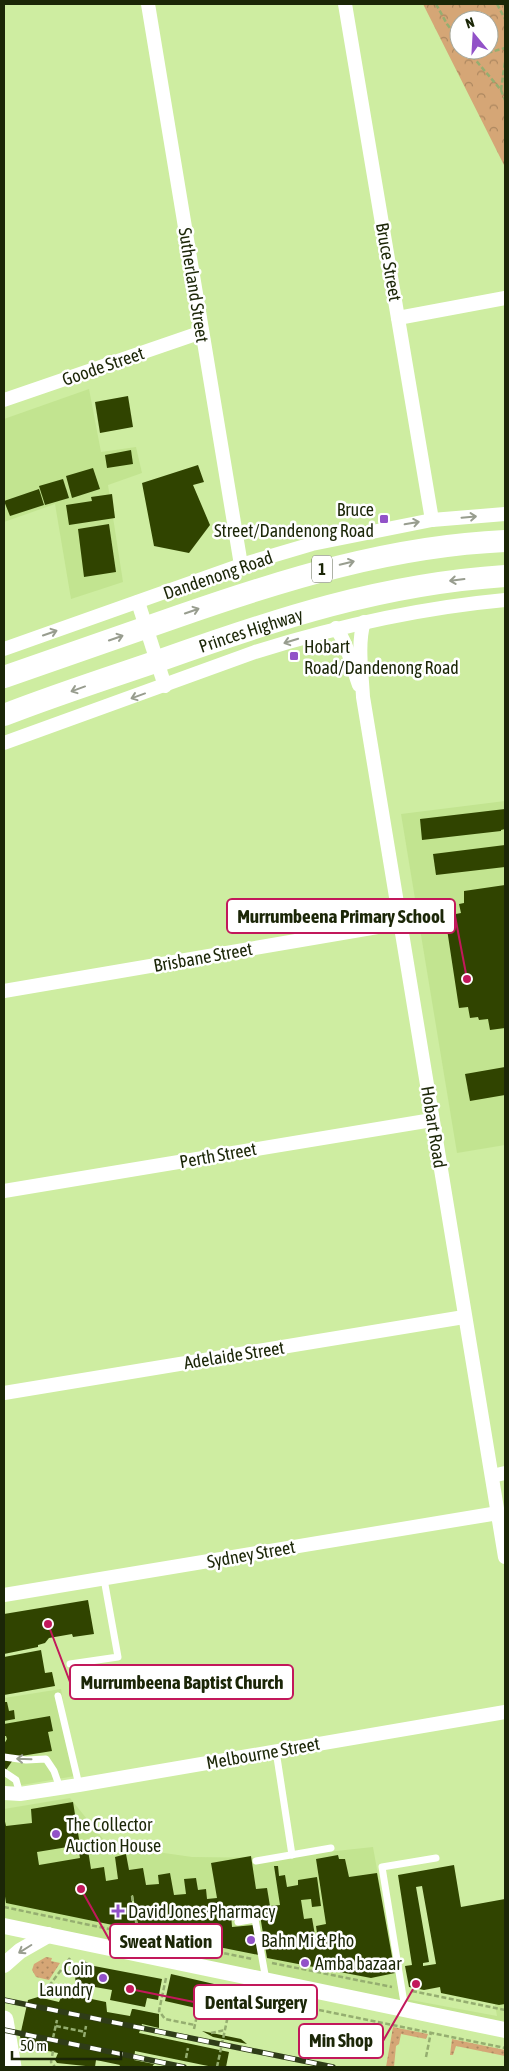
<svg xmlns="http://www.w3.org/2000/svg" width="509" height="2071" viewBox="0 0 509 2071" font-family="'Asap Condensed',sans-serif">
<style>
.built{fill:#c2e490}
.grass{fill:url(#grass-dots)}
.park{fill:url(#park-crowns);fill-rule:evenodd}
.building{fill:#304400;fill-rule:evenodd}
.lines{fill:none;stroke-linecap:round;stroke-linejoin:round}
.path{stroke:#95ae70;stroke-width:2.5;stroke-dasharray:5 2.5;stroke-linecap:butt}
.service{stroke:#fff;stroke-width:7}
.minor{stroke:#fff;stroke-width:14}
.tertiary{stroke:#fff;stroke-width:16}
.secondary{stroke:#fff;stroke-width:19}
.trunk{stroke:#fff;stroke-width:22}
.rail-casing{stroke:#2f3c18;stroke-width:5.5}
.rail{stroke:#fff;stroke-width:4;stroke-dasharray:11;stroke-linecap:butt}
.oneway{stroke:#989d8f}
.poi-dot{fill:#9252c8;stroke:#fff;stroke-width:2}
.labels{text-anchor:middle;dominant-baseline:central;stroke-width:5;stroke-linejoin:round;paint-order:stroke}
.shield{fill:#fff;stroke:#5f6751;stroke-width:1}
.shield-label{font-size:16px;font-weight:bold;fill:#1b2607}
.street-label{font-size:18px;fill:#1b2607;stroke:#fff}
.poi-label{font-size:18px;fill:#1b2607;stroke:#fff;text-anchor:start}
.leader{fill:none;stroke:#c2185b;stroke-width:2}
.callout-dot{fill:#c2185b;stroke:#fff;stroke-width:2}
.callout{fill:#fff;stroke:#c2185b;stroke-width:2}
.callout-label{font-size:19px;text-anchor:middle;font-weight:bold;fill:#1b2607}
</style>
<defs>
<pattern id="grass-dots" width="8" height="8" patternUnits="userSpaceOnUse" patternTransform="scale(1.25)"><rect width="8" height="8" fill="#d5a676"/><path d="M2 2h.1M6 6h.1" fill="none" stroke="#ac875f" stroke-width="1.8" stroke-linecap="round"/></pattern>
<pattern id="park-crowns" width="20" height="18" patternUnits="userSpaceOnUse" patternTransform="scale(1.25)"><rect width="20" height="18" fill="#d5a676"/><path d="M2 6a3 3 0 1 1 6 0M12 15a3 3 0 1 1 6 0" fill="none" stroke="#ac875f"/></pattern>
</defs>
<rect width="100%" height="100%" fill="#ceeda1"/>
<g class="built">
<path d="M89,389L101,452L136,447L142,473L108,485L123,582L71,599L55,504L4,522V419Z"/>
<path d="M505,801V1145L457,1153L401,814Z"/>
<path d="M61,1689L75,1776L4,1788V1698Z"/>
<path d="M70,1798L108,1845L192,1857L271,1858L373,1847L400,1998L497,2016L477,1906L505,1900V2023L4,1919V1809Z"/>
</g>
<g class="grass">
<path d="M46,1957L52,1958L51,1961L60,1963L49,1980L36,1977L32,1970L34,1964Z"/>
<path d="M393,2027L428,2034L426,2039L401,2034L399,2044L396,2046L394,2067H386Z"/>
<path d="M452,2039L505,2050V2056L456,2046L453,2055H450Z"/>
</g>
<path class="park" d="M423,4H505V167ZM459,20H489V50H459Z"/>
<g class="building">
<path d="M128,396L133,427L100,433L95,402Z"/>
<path d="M131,450L133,464L107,468L105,455Z"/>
<path d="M198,465L204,482L193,485L210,525L189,553L154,546L142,483Z"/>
<path d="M93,468L100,489L72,498L66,476Z"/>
<path d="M63,479L69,498L45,505L39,486Z"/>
<path d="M39,489L44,505L10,516L4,501Z"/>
<path d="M112,494L115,518L69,525L66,505L92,501L91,497Z"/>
<path d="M109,524L116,572L84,577L78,529Z"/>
<path d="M505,809V829L501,830V831L422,840L420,819Z"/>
<path d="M505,845V867L436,875L433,854Z"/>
<path d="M505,885V1028L490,1030L488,1019L479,1020L478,1017L470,1018L468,1007L459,1008L445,916L461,913L459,904L464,903V891Z"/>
<path d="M505,1067V1095L470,1101L465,1074Z"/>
<path d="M88,1600L94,1634L73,1637L72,1634L49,1638L45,1643L38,1645V1647L4,1654V1614Z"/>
<path d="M41,1650L45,1673L52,1672L55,1686L4,1695V1657Z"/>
<path d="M4,1702H7L9,1711L14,1710L15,1719L4,1721Z"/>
<path d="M50,1716L53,1731L48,1732L52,1751L15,1757L6,1770L4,1768V1744L7,1739L6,1736H4V1724Z"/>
<path d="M73,1802L80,1845L37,1852L39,1865L80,1858L79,1852L88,1850L91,1869L104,1867L106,1881L118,1879L115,1857L126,1854L129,1870L143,1868L146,1885L159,1884L158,1875L170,1873L174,1895L186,1894L184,1879L196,1878L198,1890L206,1889L207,1899L217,1898L211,1863L251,1856L256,1889L267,1888L270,1906L280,1905L274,1866H278L279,1876L285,1875L287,1887L298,1885V1880L317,1877L321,1906L312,1907L311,1899L301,1900L304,1919L312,1918L317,1947L319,1948L316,1926L326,1924L316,1859L338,1855L339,1859H345L349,1877L377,1873L395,1973L371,1978L267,1958L259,1909L231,1914L232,1927L254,1925L259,1955L139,1931L133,1895L131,1896L137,1930L6,1903L4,1890V1817L6,1826L32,1823L31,1809Z"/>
<path d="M454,1865L461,1907L505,1899V2004L499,2005L441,1993L440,1987L424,1990L409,1987L405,1966L412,1965L398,1875ZM422,1886L436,1964L423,1966V1963L429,1962L416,1887Z"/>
<path d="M82,1960L94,1966L162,1979L158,2000L147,1998L145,2007L110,2000L112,1990L89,1986L88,1992L76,1990L75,1973Z"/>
<path d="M171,1974L227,1987L222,2014L201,2009L204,1998L199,1997L196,2008L165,2001Z"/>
<path d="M63,1993L106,2002L107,2012L130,2016L132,2009H134L159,2014V2028L142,2024L139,2033L229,2052L226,2067H213L135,2051L134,2060L154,2064L152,2067H119L120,2065L96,2060L95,2067L57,2063L55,2060L58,2053L29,2047L21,2041L20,2036L28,2000L38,1997L59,2002Z"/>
<path d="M202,2031L241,2039L247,2044L213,2037Z"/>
</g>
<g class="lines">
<g class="path">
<path d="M436,4L447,24L459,40"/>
<path d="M497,4L505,19"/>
<path d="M467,50L501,90L505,100"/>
<path d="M473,57L505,48"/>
<path d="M501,90L505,62"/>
<path d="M132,1896L138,1934"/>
<path d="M4,1907L252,1959"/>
<path d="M272,1963L392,1987"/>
<path d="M166,1978L159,2011L165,2019L195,2025"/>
<path d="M412,1991L505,2010"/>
<path d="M40,1998L70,1958"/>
<path d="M275,2001L505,2048"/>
<path d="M56,2026L85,2032"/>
<path d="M194,2029L201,1997"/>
<path d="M211,2033L225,2030"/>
<path d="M84,2037L86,2026"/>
<path d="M53,2038L57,2020"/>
<path d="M53,2051L51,2062L55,2067"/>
<path d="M426,2057L431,2032"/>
<path d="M186,2058L188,2048"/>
<path d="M217,2067L233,1992"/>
</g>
<g class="service">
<path d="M70,1664L118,1657L104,1579"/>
<path d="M58,1696L79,1785"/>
<path d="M276,1751L292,1855"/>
<path d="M4,1757L26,1760L46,1759L54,1771L60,1788"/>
<path d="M4,1772L16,1780L20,1794"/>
<path d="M256,1861L331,1848"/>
<path d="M238,1922L255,1919L266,1980"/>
<path d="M405,2009L382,1867L436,1858"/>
</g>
<g class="minor">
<path d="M148,4L241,565"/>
<path d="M345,4L432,520"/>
<path d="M398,318L505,298"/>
<path d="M4,400L202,332"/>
<path d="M138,602L165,686"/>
<path d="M364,622C357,643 362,675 363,697L505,1557"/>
<path d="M336,628C348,645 352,666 359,685"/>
<path d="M4,649L241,565L312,544L432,520L505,514"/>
<path d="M4,743L255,652C338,626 418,608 505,600"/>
<path d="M4,991L401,923"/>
<path d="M4,1191L432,1120"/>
<path d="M4,1393L464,1317"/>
<path d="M492,1476L505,1473"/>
<path d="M4,1595L498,1513"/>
<path d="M4,1793L20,1794L79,1785L505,1712"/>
</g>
<g class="tertiary">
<path d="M4,1926L505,2030"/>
<path d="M4,1965L20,1951L48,1935"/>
</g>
<path class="secondary" d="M4,2020L12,2067"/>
<g class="trunk">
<path d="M4,677C62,657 120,636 179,616C285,579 392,546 505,541"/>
<path id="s1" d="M4,715C55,695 108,678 161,660C276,619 382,584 505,576"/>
</g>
<defs>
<g id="rail">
<path d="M4,2000L333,2067"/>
<path d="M4,2030L184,2067"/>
</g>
</defs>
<use href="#rail" class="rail-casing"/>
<use href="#rail" class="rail"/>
</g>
<defs><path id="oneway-shaft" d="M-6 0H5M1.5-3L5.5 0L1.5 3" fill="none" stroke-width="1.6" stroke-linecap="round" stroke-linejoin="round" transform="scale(1.25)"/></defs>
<g class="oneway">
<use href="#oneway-shaft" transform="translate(469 517) rotate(-5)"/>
<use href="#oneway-shaft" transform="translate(412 523) rotate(-10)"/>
<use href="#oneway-shaft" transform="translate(347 563) rotate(-13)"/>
<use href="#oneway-shaft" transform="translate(457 580) rotate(173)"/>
<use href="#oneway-shaft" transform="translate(192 611) rotate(-19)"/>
<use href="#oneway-shaft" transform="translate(50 633) rotate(-19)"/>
<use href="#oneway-shaft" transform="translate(116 638) rotate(-19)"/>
<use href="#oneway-shaft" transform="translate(291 641) rotate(163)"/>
<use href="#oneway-shaft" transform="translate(78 689) rotate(160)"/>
<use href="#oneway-shaft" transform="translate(138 696) rotate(160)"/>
<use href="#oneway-shaft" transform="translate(24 1759) rotate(-178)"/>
<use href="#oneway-shaft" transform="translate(25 1949) rotate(148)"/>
</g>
<g class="poi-dot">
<rect x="379" y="514" width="10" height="10" rx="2.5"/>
<rect x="289" y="651" width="10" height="10" rx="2.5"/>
<circle cx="56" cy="1834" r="5"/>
<path d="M115.5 1903.5h5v5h5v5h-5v5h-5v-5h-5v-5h5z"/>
<circle cx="251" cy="1940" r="5"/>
<circle cx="305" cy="1963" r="5"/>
<circle cx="103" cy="1978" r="5"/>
</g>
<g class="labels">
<rect class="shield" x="312" y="555.5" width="20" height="27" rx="4"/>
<g class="shield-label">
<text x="322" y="569">1</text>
</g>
<g class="street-label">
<text transform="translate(389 262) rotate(80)">Bruce Street</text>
<text transform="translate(194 285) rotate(81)">Sutherland Street</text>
<text transform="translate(103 366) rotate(-19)">Goode Street</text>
<text transform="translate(218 575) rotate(-19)">Dandenong Road</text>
<text stroke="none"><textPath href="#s1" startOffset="261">Princes Highway</textPath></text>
<text transform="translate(203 957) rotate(-10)">Brisbane Street</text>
<text transform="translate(434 1127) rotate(81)">Hobart Road</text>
<text transform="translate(218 1155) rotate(-10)">Perth Street</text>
<text transform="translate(234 1355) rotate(-9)">Adelaide Street</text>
<text transform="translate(251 1554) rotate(-10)">Sydney Street</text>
<text transform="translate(263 1753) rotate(-10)">Melbourne Street</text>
</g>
<g class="poi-label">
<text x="374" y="509" text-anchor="end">Bruce<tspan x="374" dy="21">Street/Dandenong Road</tspan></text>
<text x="304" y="646">Hobart<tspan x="304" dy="21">Road/Dandenong Road</tspan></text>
<text x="66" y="1824">The Collector<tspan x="66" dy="21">Auction House</tspan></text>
<text x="128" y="1911">David Jones Pharmacy</text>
<text x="261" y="1940">Bahn Mi &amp; Pho</text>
<text x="315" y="1963">Amba bazaar</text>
<text x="93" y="1968" text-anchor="end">Coin<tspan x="93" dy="21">Laundry</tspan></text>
</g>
</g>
<path class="leader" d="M467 979L455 916M48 1624L70 1682M81 1889L110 1941M130 1989L194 2002M416 1984L383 2041"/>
<g class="callout-dot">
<circle cx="467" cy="979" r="5"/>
<circle cx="48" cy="1624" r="5"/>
<circle cx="81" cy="1889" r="5"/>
<circle cx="130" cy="1989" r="5"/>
<circle cx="416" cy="1984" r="5"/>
</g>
<g class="callout">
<rect x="227" y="899" width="228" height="34" rx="5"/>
<rect x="70" y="1665" width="223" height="34" rx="5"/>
<rect x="110" y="1924" width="112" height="34" rx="5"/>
<rect x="194" y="1985" width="123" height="34" rx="5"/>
<rect x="299" y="2024" width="84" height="34" rx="5"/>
</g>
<g class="callout-label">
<text x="341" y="923">Murrumbeena Primary School</text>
<text x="182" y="1689">Murrumbeena Baptist Church</text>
<text x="166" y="1948">Sweat Nation</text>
<text x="256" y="2009">Dental Surgery</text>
<text x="341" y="2047">Min Shop</text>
</g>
<rect width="509" height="2071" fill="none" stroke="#1b2607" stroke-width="10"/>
<g transform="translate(474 35) rotate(342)"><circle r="24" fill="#ffffff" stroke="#a4a89c"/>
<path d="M0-4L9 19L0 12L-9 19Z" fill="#9252c8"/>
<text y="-8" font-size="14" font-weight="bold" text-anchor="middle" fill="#1b2607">N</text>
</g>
<path d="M12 2051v8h109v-8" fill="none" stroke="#1b2607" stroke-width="2.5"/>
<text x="20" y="2051" font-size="15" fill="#1b2607" stroke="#ffffff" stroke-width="4" paint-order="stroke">50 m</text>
</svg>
